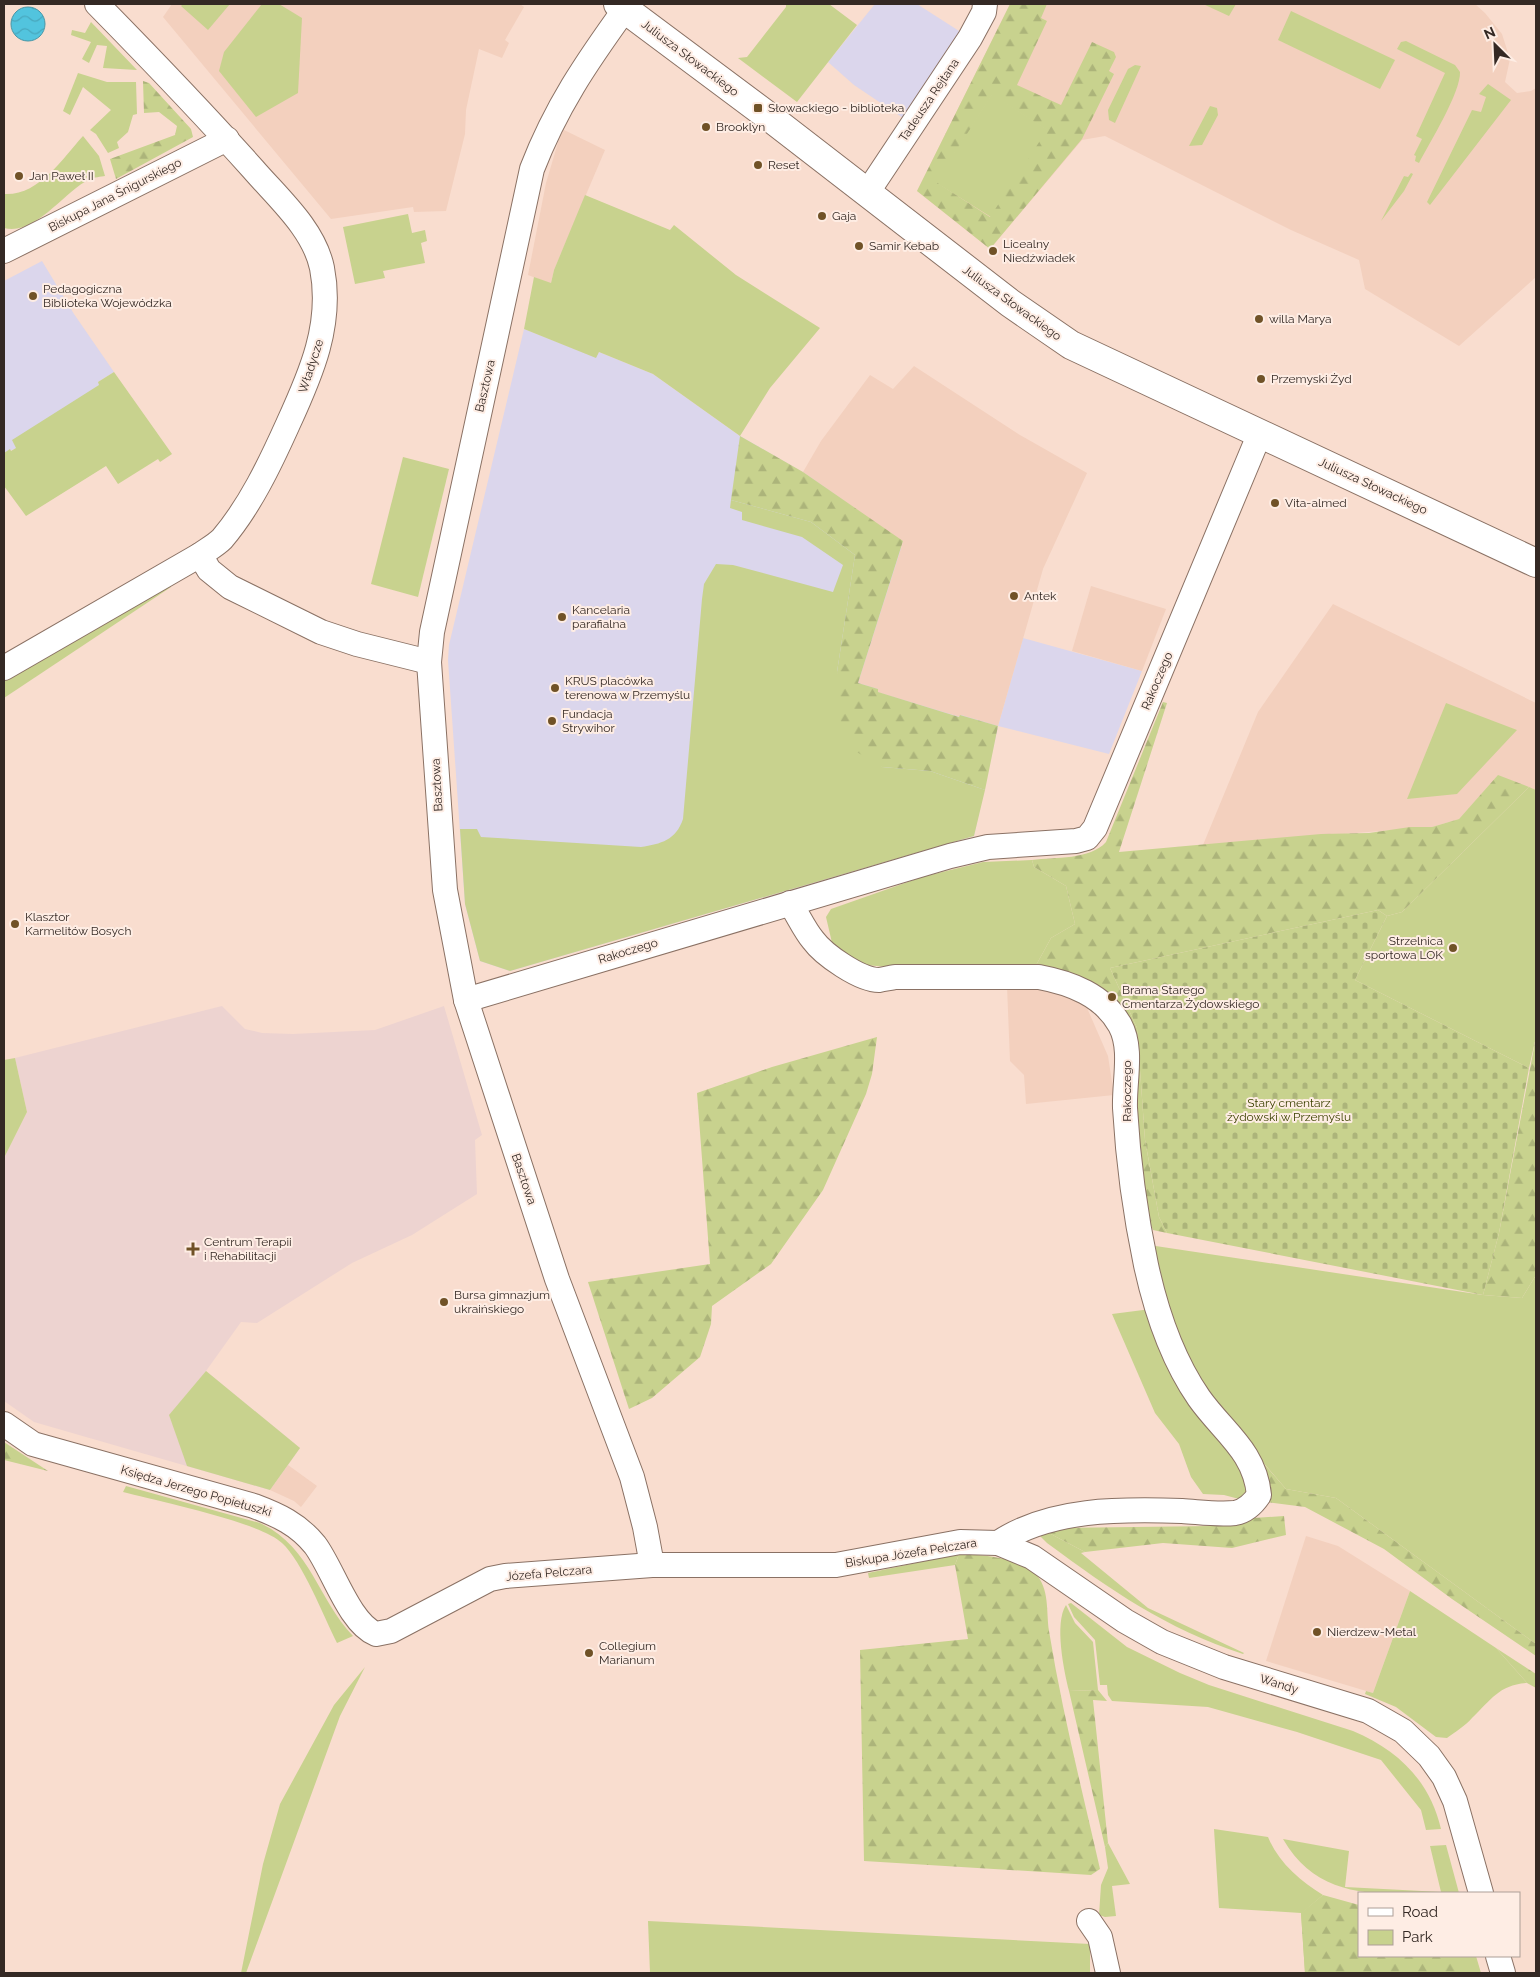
<svg xmlns="http://www.w3.org/2000/svg" width="1540" height="1977" viewBox="0 0 1540 1977" font-family="Raleway,sans-serif">
<style>
.commercial{fill:#dbd6ec}
.built{fill:#f3d0be}
.medical{fill:#edd3d0}
.green{fill:#c8d28e}
.forest{fill:url(#forest-firs);fill-rule:evenodd}
.cemetery{fill:url(#cemetery-stones)}
.water{fill:url(#water-waves);stroke:#4996a6}
.lines{fill:none;stroke-linecap:round;stroke-linejoin:round}
.street-casing{stroke:#8a7164;stroke-width:26}
.secondary-casing{stroke:#8a7164;stroke-width:30}
.street{stroke:#fff;stroke-width:24}
.secondary{stroke:#fff;stroke-width:28}
.poi-dot{fill:#705227;stroke:#feede4;stroke-width:2}
.labels{text-anchor:middle;dominant-baseline:central;stroke-width:4;stroke-linejoin:round;paint-order:stroke}
.street-label{font-size:12px;fill:#342924;stroke:#feede4}
.poi-label{font-size:12px;fill:#342924;stroke:#feede4;text-anchor:start}
.park-label{font-size:12px;fill:#3b4100;stroke:#feede4}
</style>
<defs>
<pattern id="forest-firs" width="22" height="20" patternUnits="userSpaceOnUse" patternTransform="scale(1.25)"><rect width="22" height="20" fill="#c8d28e"/><path d="M5 1l3.5 6h-7zM16 11l3.5 6h-7z" fill="#acb47a"/></pattern>
<pattern id="cemetery-stones" width="16" height="16" patternUnits="userSpaceOnUse" patternTransform="scale(1.25)"><rect width="16" height="16" fill="#c8d28e"/><path d="M2 7V4a2 2 0 0 1 4 0v3zM10 15v-3a2 2 0 0 1 4 0v3z" fill="#acb47a"/></pattern>
<pattern id="water-waves" width="16" height="10" patternUnits="userSpaceOnUse" patternTransform="scale(1.25)"><rect width="16" height="10" fill="#52c4de"/><path d="M0 5q4-4 8 0t8 0" fill="none" stroke="#48a8be"/></pattern>
</defs>
<rect width="100%" height="100%" fill="#f9ddcf"/>
<g class="commercial">
<path d="M875,4H917L970,38L912,124L854,85L828,62Z"/>
<path d="M42,261L74,314L114,372L98,382L100,385L13,441L17,448L4,453V281Z"/>
<path d="M524,329L595,357L599,352L653,374L740,436L818,481L897,539L998,726L1023,638L1142,671L1109,754L998,726L974,836L510,971L480,961L465,904L448,660L449,645Z"/>
</g>
<g class="built">
<path d="M172,4H520L524,7L505,40L509,43L502,58L479,49L466,110L465,134L446,211L414,212L413,207L331,219L163,17Z"/>
<path d="M1010,4H1475L1485,13L1502,34L1510,59L1505,82L1517,93L1531,91L1536,88V277L1459,346L1365,289L1359,260L1291,230L1105,136L1082,140L990,249L917,191Z"/>
<path d="M562,129L605,150L554,270L551,283H549L528,275L546,183Z"/>
<path d="M914,366L1020,435L1087,473L1043,569L998,726L961,715L960,717L877,692L878,689L858,683L903,542L803,472L821,441L870,375L893,389Z"/>
<path d="M1091,586L1166,609L1142,671L1072,651Z"/>
<path d="M1333,604L1536,703V790L1498,776L1459,819L1432,827L1203,845L1258,712Z"/>
<path d="M1035,985L1084,1001L1108,1056L1114,1095L1026,1104L1024,1075L1010,1061L1007,986Z"/>
<path d="M288,1465L317,1486L301,1507L294,1501L270,1490Z"/>
<path d="M1306,1536L1338,1546L1410,1591L1373,1693L1266,1661Z"/>
</g>
<path class="medical" d="M222,1006L245,1029L262,1033L293,1034L375,1030L444,1006L482,1135L475,1140L477,1194L412,1235L352,1263L257,1323L241,1322L206,1371L300,1448L270,1490L34,1422L4,1401V1158L27,1112L15,1058Z"/>
<g class="green">
<path d="M183,4H230L208,30L181,6Z"/>
<path d="M262,4H279L302,18L298,93L256,117L219,71L224,52Z"/>
<path d="M786,4H829L857,25L797,102L738,58L747,57L786,7Z"/>
<path d="M1203,4H1236L1229,16Z"/>
<path d="M1291,11L1395,60L1380,89L1278,40Z"/>
<path d="M91,22L137,70L103,68L107,46L97,45L89,63L82,59L91,42L71,35L72,30L85,33Z"/>
<path d="M1406,41L1455,65L1460,72C1461,92 1429,144 1419,163L1415,161L1416,156L1414,155L1422,139L1416,136L1445,73L1397,49L1401,42Z"/>
<path d="M1135,65L1141,66L1115,123L1109,120L1108,110L1128,69Z"/>
<path d="M78,73L107,82H136L137,114L133,115L128,132L117,142L119,148L108,153L96,134L90,130L111,110L83,87L70,115L63,111Z"/>
<path d="M1488,84L1511,100L1430,205L1427,202L1472,110L1481,112L1486,97L1479,94Z"/>
<path d="M992,94L1048,130L991,217L935,182Z"/>
<path d="M1210,106L1217,108L1218,115L1202,145L1189,146Z"/>
<path d="M83,136L99,156L105,176C101,177 94,177 90,179C64,191 36,236 4,228V194C39,196 62,159 83,136Z"/>
<path d="M1411,173L1413,174L1404,191L1381,221L1404,176L1408,177Z"/>
<path d="M585,195L670,230L674,225L736,275L820,328L770,388L740,436L653,374L599,352L596,358L524,329L534,277L551,283L554,270Z"/>
<path d="M408,214L412,233L425,230L427,241L421,243L425,263L383,271L385,278L355,284L343,227Z"/>
<path d="M114,372L172,454L160,462L158,459L118,484L106,466L26,516L4,486V453L10,449L11,451L16,448L12,440L99,385L98,382Z"/>
<path d="M403,457L449,469L418,597L371,584Z"/>
<path d="M731,500L811,522L855,555L837,672L882,767L930,771L985,790L974,836L510,971L480,961L465,904L460,829H477L481,837L641,847C661,844 676,840 683,819L702,599L704,584L716,564L733,565L833,592L843,565L802,537L742,520V512L730,508Z"/>
<path d="M169,585L171,587L4,698V681Z"/>
<path d="M1446,703L1517,730L1457,794L1407,799Z"/>
<path d="M1529,787L1536,790V1037L1529,1068L1355,980L1387,916L1402,912Z"/>
<path d="M1032,860L1034,867L1066,886L1075,924L1051,938L1034,969H912L865,965L833,947L826,917L831,909L922,877L983,862Z"/>
<path d="M15,1058L27,1112L4,1158V1060Z"/>
<path d="M1149,1245L1483,1295L1522,1298L1536,1275V1644L1336,1498L1286,1489L1203,1393L1172,1333Z"/>
<path d="M1151,1309L1253,1490L1243,1500L1224,1495L1203,1494L1191,1477L1179,1444L1155,1413L1112,1314Z"/>
<path d="M206,1371L300,1448L270,1490L187,1466L169,1415Z"/>
<path d="M126,1486L260,1523C311,1547 317,1598 353,1636L337,1643C324,1617 302,1561 282,1543C260,1522 157,1501 123,1492Z"/>
<path d="M1045,1531L1085,1552L1081,1553L1148,1608L1244,1653L1243,1654C1165,1628 1112,1591 1047,1543L1039,1535Z"/>
<path d="M959,1554L955,1565L869,1578L868,1573Z"/>
<path d="M1410,1591L1496,1648L1527,1683C1499,1685 1491,1700 1472,1718C1465,1726 1455,1732 1447,1738L1436,1737L1396,1707L1365,1694L1366,1691L1373,1693Z"/>
<path d="M1071,1603L1127,1647L1180,1673L1209,1685L1353,1731C1398,1750 1430,1781 1441,1829L1426,1830L1421,1810L1381,1760L1297,1732L1208,1707L1112,1701L1108,1695L1107,1685H1100L1095,1640L1074,1617L1068,1604Z"/>
<path d="M1066,1605L1075,1623L1093,1642L1098,1690L1069,1691C1064,1671 1054,1623 1066,1605Z"/>
<path d="M365,1667L340,1716L246,1973H241L263,1864L280,1804L334,1705Z"/>
<path d="M1214,1829L1268,1837C1278,1862 1300,1881 1323,1895L1302,1913L1359,1956H1476L1481,1973H1305L1301,1913L1219,1908Z"/>
<path d="M1283,1839L1349,1851L1345,1887L1441,1892L1430,1846L1446,1845L1459,1893C1393,1893 1322,1907 1283,1839Z"/>
<path d="M1108,1843L1130,1884L1112,1886L1116,1916L1105,1917L1099,1915L1101,1885L1108,1868L1105,1847Z"/>
<path d="M648,1921L1090,1944V1973H650Z"/>
</g>
<g class="forest">
<path d="M1010,4H1047L1041,18L1047,21L1017,85L1061,105L1092,42L1114,52L1116,57L1109,71L1114,74L1082,139L990,249L917,191ZM992,95L1047,130L990,217L936,182Z"/>
<path d="M143,81L149,83L191,129L193,137L116,179L110,159L175,135L177,126L159,112L144,113Z"/>
<path d="M740,436L803,472L903,541L858,683L878,689V692L959,717L960,715L998,726L985,790L930,771L882,767L855,751L841,728L837,672L855,555L811,522L731,500Z"/>
<path d="M1163,702L1167,703L1119,852L1321,834L1369,833L1410,827H1432L1459,819L1498,775L1529,787L1402,912L1387,916L1378,910L1110,968L1137,1028L1145,1140L1159,1217L1167,1233L1153,1230L1145,1211L1135,1078V1039L1034,969L1051,938L1075,924L1066,886L1034,867L1032,860C1055,857 1090,860 1106,842Z"/>
<path d="M877,1037L872,1074L866,1094L823,1190L771,1264L712,1306L711,1324L700,1357L652,1398L629,1409L588,1282L710,1264L697,1093L772,1067Z"/>
<path d="M1536,1037V1275L1522,1298L1483,1295L1499,1233Z"/>
<path d="M4,1442L48,1471L4,1460Z"/>
<path d="M1250,1448L1286,1489L1336,1498L1536,1644V1656L1452,1599L1384,1549L1305,1507L1266,1502Z"/>
<path d="M1284,1516L1286,1535L1232,1548L1163,1543L1085,1552L1045,1531L1056,1528L1212,1526L1224,1520Z"/>
<path d="M959,1554C980,1555 1020,1557 1035,1573C1050,1589 1046,1611 1049,1631C1062,1711 1082,1790 1100,1869L1091,1875L864,1861L860,1650L968,1639L955,1565Z"/>
<path d="M1496,1648L1536,1674V1688L1527,1683Z"/>
<path d="M1098,1690L1107,1701L1093,1700L1108,1843L1105,1847L1069,1691Z"/>
<path d="M1323,1895L1359,1905V1956H1456L1460,1973H1305L1301,1913Z"/>
</g>
<path class="cemetery" d="M1378,910L1387,916L1355,980L1529,1068L1499,1233L1483,1295L1167,1233L1159,1217L1145,1140L1137,1028L1110,968Z"/>
<circle class="water" cx="28" cy="24" r="17"/>
<g class="lines">
<defs>
<g id="street">
<path d="M625,9C586,63 556,107 532,169L432,632L429,662L445,890L466,1000L557,1279L632,1477L645,1527L652,1565"/>
<path d="M867,193L970,38L984,12L985,4"/>
<path d="M4,251L227,139"/>
<path d="M200,555L209,570L230,587L321,632L357,644L429,662"/>
<path d="M4,668L200,555C207,550 216,545 222,539C250,506 270,464 288,424C311,374 333,324 322,268C314,229 278,198 253,169C203,113 150,58 97,4"/>
<path d="M790,903C798,915 804,929 813,940C824,955 860,980 879,980C884,979 890,978 895,977H1039C1071,983 1103,995 1120,1025C1133,1049 1124,1081 1125,1108C1128,1160 1135,1213 1146,1265C1156,1311 1172,1359 1199,1398C1223,1432 1255,1451 1259,1495C1253,1504 1246,1511 1235,1513C1218,1515 1199,1512 1182,1511C1121,1509 1050,1508 998,1543"/>
<path d="M466,1000L950,856L988,847L1076,841L1087,838L1095,828L1260,433"/>
<path d="M4,1424L33,1444L254,1506C278,1515 298,1524 315,1545C333,1569 349,1623 376,1634L391,1631L490,1579L505,1576L652,1565H836L960,1542L998,1543L1032,1557L1125,1621L1162,1642L1224,1667L1368,1711L1403,1731L1429,1756L1444,1777L1455,1801L1481,1893"/>
<path d="M1089,1921L1100,1937L1108,1973"/>
<path d="M1498,1956L1503,1973"/>
</g>
<path id="secondary" d="M618,4L768,116L1010,303L1071,345L1536,563"/>
</defs>
<use href="#street" class="street-casing"/>
<use href="#secondary" class="secondary-casing"/>
<use href="#street" class="street"/>
<use href="#secondary" class="secondary"/>
</g>
<g class="poi-dot">
<rect x="753" y="103" width="10" height="10" rx="2.5"/>
<circle cx="706" cy="127" r="5"/>
<circle cx="758" cy="165" r="5"/>
<circle cx="19" cy="176" r="5"/>
<circle cx="822" cy="216" r="5"/>
<circle cx="859" cy="246" r="5"/>
<circle cx="993" cy="251" r="5"/>
<circle cx="33" cy="296" r="5"/>
<circle cx="1259" cy="319" r="5"/>
<circle cx="1261" cy="379" r="5"/>
<circle cx="1275" cy="503" r="5"/>
<circle cx="1014" cy="596" r="5"/>
<circle cx="562" cy="617" r="5"/>
<circle cx="555" cy="688" r="5"/>
<circle cx="552" cy="721" r="5"/>
<circle cx="15" cy="924" r="5"/>
<circle cx="1453" cy="948" r="5"/>
<circle cx="1112" cy="997" r="5"/>
<path d="M190.5 1241.5h5v5h5v5h-5v5h-5v-5h-5v-5h5z"/>
<circle cx="444" cy="1302" r="5"/>
<circle cx="1317" cy="1632" r="5"/>
<circle cx="589" cy="1653" r="5"/>
</g>
<g class="labels">
<g class="street-label">
<text transform="translate(690 58) rotate(37)">Juliusza Słowackiego</text>
<text transform="translate(929 100) rotate(-56)">Tadeusza Rejtana</text>
<text transform="translate(115 195) rotate(-27)">Biskupa Jana Śnigurskiego</text>
<text transform="translate(1012 303) rotate(36)">Juliusza Słowackiego</text>
<text transform="translate(311 366) rotate(-72)">Władycze</text>
<text transform="translate(485 386) rotate(-77)">Basztowa</text>
<text transform="translate(1373 486) rotate(25)">Juliusza Słowackiego</text>
<text transform="translate(1157 681) rotate(-67)">Rakoczego</text>
<text transform="translate(437 785) rotate(-93)">Basztowa</text>
<text transform="translate(628 951) rotate(-17)">Rakoczego</text>
<text transform="translate(1127 1091) rotate(-90)">Rakoczego</text>
<text transform="translate(524 1179) rotate(71)">Basztowa</text>
<text transform="translate(196 1491) rotate(16)">Księdza Jerzego Popiełuszki</text>
<text transform="translate(911 1553) rotate(-9)">Biskupa Józefa Pelczara</text>
<text transform="translate(549 1573) rotate(-5)">Józefa Pelczara</text>
<text transform="translate(1279 1684) rotate(17)">Wandy</text>
</g>
<g class="poi-label">
<text x="768" y="108">Słowackiego - biblioteka</text>
<text x="716" y="127">Brooklyn</text>
<text x="768" y="165">Reset</text>
<text x="29" y="176">Jan Paweł II</text>
<text x="832" y="216">Gaja</text>
<text x="1003" y="244">Licealny<tspan x="1003" dy="14">Niedźwiadek</tspan></text>
<text x="869" y="246">Samir Kebab</text>
<text x="43" y="289">Pedagogiczna<tspan x="43" dy="14">Biblioteka Wojewódzka</tspan></text>
<text x="1269" y="319">willa Marya</text>
<text x="1271" y="379">Przemyski Żyd</text>
<text x="1285" y="503">Vita-almed</text>
<text x="1024" y="596">Antek</text>
<text x="572" y="610">Kancelaria<tspan x="572" dy="14">parafialna</tspan></text>
<text x="565" y="681">KRUS placówka<tspan x="565" dy="14">terenowa w Przemyślu</tspan></text>
<text x="562" y="714">Fundacja<tspan x="562" dy="14">Strywihor</tspan></text>
<text x="25" y="917">Klasztor<tspan x="25" dy="14">Karmelitów Bosych</tspan></text>
<text x="1443" y="941" text-anchor="end">Strzelnica<tspan x="1443" dy="14">sportowa LOK</tspan></text>
<text x="1122" y="990">Brama Starego<tspan x="1122" dy="14">Cmentarza Żydowskiego</tspan></text>
<text x="204" y="1242">Centrum Terapii<tspan x="204" dy="14">i Rehabilitacji</tspan></text>
<text x="454" y="1295">Bursa gimnazjum<tspan x="454" dy="14">ukraińskiego</tspan></text>
<text x="1327" y="1632">Nierdzew-Metal</text>
<text x="599" y="1646">Collegium<tspan x="599" dy="14">Marianum</tspan></text>
</g>
<g class="park-label">
<text x="1289" y="1103">Stary cmentarz<tspan x="1289" dy="14">żydowski w Przemyślu</tspan></text>
</g>
</g>
<rect width="1540" height="1977" fill="none" stroke="#342924" stroke-width="10"/>
<rect x="1358" y="1892" width="162" height="65" fill="#feede4" stroke="#ad9f97"/>
<rect x="1368" y="1908" width="25" height="8" fill="#ffffff" stroke="#ad9f97"/>
<text x="1402" y="1917" font-size="15" fill="#342924">Road</text>
<rect x="1368" y="1930" width="25" height="15" fill="#c8d28e" stroke="#ad9f97"/>
<text x="1402" y="1942" font-size="15" fill="#342924">Park</text>
<g transform="translate(1495 45) rotate(336)" stroke="#feede4" stroke-width="4" paint-order="stroke">
<path d="M0-4L9 19L0 12L-9 19Z" fill="#342924"/>
<text y="-8" font-size="14" font-weight="bold" text-anchor="middle" fill="#342924">N</text>
</g>
</svg>
